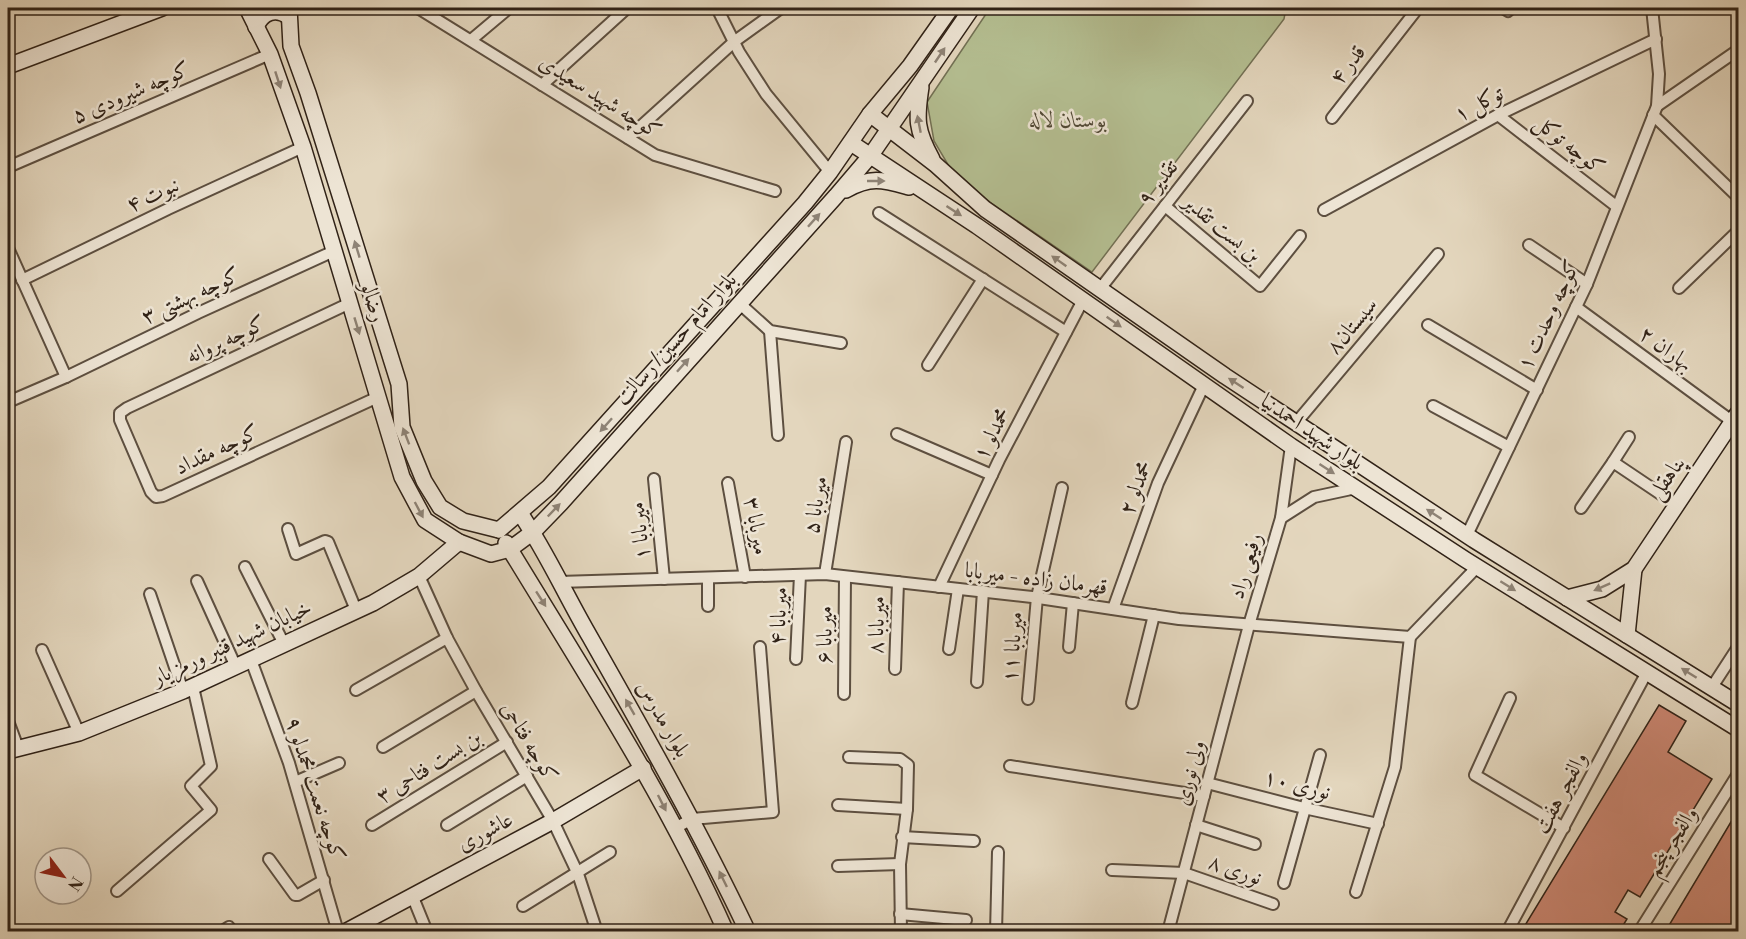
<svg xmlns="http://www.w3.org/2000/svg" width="1746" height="939" viewBox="0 0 1746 939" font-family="'Libre Bodoni',Amiri,serif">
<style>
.green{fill:#b4be91;stroke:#727054;stroke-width:1.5}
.building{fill:#cb8672;stroke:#302217;stroke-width:1.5}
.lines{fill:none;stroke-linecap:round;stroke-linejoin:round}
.street-casing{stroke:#5d4f40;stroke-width:14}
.secondary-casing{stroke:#302217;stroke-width:18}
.street{stroke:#ede4d4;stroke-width:10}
.secondary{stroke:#ede4d4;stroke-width:15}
.oneway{fill:#8e8376}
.labels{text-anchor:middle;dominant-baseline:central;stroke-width:5;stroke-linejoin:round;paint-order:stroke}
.street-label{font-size:22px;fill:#302217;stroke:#ede4d4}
.park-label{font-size:22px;font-style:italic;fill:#514936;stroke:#ede4d4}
</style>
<rect width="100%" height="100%" fill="#e3d6bd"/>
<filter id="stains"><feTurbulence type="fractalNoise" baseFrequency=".00333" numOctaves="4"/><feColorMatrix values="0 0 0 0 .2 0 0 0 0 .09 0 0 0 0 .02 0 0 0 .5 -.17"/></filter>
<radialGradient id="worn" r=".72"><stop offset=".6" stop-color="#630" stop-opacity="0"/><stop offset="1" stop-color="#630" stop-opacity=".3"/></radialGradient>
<path class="green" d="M990,8H1286L1284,19L1092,272L965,185L950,168L934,141L927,102Z"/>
<g class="building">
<path d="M1659,705L1686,721L1668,752L1712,779L1640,897L1628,890L1615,912L1627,919L1619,932H1521Z"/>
<path d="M1738,810V932H1665L1725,832Z"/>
</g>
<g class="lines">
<defs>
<g id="street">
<path d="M418,8L655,155L775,191"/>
<path d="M717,8L739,52L766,94L830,172"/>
<path d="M1503,8L1508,11L1511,8"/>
<path d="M471,40L509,8"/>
<path d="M542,85L627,8"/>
<path d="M1657,106L1738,50"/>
<path d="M1498,115L1616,206"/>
<path d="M1653,115L1738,197"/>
<path d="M1332,118L1418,8"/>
<path d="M628,138L735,41L781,8"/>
<path d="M8,167L270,54"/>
<path d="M1165,206L1260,286L1300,236"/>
<path d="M1324,210L1498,115L1656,39"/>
<path d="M879,213L1066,332"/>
<path d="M1529,245L1587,284"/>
<path d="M8,248L66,377"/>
<path d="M22,280L168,209L303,147"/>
<path d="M1679,288L1738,231"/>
<path d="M1100,289L1247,101"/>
<path d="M350,303L127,408L120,413V420L151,492L156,497L163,496L378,397"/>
<path d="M739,303L770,331L841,343"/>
<path d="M1576,307L1733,422"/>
<path d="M1428,325L1537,390"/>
<path d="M770,331L778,435"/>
<path d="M928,365L983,279"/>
<path d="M8,402L66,377L198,313L334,251"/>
<path d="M1433,406L1509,447"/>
<path d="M1296,423L1438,254"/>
<path d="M897,434L992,475"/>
<path d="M1613,462L1629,437"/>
<path d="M654,479L664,579"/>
<path d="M728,483L745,577"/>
<path d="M1581,508L1613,462L1677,505"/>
<path d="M1281,518L1314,497L1356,488"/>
<path d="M288,529L296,554L325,541L328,542L356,610"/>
<path d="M1467,535L1587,284L1657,106L1659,74L1652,8"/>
<path d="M245,567L284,644"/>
<path d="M825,574L846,442"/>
<path d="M419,576L447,638L476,691L553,821L578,874L597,932"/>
<path d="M708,578V606"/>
<path d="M197,581L236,667"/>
<path d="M559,582L825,574L1032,597L1179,619L1410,637L1477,567"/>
<path d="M939,587L999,460L1083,300"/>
<path d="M150,594L183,691"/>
<path d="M1113,609L1158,483L1204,385"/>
<path d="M1069,647L1073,603"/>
<path d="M949,649L958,589"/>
<path d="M42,650L79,733"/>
<path d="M796,659L800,575"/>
<path d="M251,660L289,763L338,932"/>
<path d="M895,669L898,582"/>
<path d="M977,682L983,591"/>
<path d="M1712,687L1738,647"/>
<path d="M356,690L447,638"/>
<path d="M844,694L845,577"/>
<path d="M1510,698L1475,775L1564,828"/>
<path d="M1028,699L1037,597L1062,488"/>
<path d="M1132,703L1154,615"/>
<path d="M8,721L18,748"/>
<path d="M383,747L476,691"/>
<path d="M849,757L900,759L908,765L907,809L900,864L901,932"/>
<path d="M1010,766L1204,796"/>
<path d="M295,782L339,763"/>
<path d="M1207,783L1304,808L1378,824"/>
<path d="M838,805L907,809"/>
<path d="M372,825L507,742"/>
<path d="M447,825L527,776"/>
<path d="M1196,825L1255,844"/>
<path d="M675,828L692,819L773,812L760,647"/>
<path d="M902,837L974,841"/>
<path d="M269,859L295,895H298L324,880"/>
<path d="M838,866L900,864"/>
<path d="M1112,870L1184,873L1273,904"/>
<path d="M1284,883L1320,755"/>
<path d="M117,891L211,810L191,786L211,766L193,687"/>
<path d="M1356,892L1395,767L1410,637"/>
<path d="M412,895L427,932"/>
<path d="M523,906L610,852"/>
<path d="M900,914L966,920"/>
<path d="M221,932L229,927L233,932"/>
<path d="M996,932L998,852"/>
<path d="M1168,932L1249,625L1281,518L1291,446"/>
<path d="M1507,932L1647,672"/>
<path d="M1639,932L1738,774"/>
</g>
<g id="secondary">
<path d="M247,8L270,54L303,147L402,477L425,520L459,542L491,554L510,549L533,532L561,503L836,196L871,155L972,8"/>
<path d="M289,8L291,46L308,93L399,384L402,427L424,481L440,507L463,521L499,530"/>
<path d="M256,27C262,12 276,7 289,17"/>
<path d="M8,66L162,8"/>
<path d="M921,87C916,119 916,130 932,159"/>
<path d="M870,114L935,164L985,209L1225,376L1474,540L1738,704"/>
<path d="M851,143L977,226L1291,446L1466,560L1738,729"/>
<path d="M846,190C871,176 883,180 909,187"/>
<path d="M520,513C547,553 566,596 590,637C645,734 700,831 748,932"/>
<path d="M499,530L549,487L805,203L830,172L870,114L910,66L951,8"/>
<path d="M506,543C583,670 665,795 726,932"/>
<path d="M1567,598L1602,589L1634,569L1738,413"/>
<path d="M1627,635L1634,569"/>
<path d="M8,751L79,733L183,691L373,603L419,576L459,542"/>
<path d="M345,932L553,821L643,768"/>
</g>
</defs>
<use href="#street" class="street-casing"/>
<use href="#secondary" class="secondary-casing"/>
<use href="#street" class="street"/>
<use href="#secondary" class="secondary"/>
</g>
<defs><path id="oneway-solid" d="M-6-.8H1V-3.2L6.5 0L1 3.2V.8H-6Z" transform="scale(1.5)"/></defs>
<g class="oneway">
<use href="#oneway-solid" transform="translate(940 55) rotate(-56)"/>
<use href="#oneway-solid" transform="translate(278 80) rotate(72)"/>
<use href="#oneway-solid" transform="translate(919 124) rotate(-101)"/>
<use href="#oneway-solid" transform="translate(876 181)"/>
<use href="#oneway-solid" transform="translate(954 211) rotate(33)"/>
<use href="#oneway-solid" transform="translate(814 220) rotate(-48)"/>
<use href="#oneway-solid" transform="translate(357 249) rotate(-107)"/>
<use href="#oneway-solid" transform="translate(1059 261) rotate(-145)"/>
<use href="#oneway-solid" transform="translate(1114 322) rotate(35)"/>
<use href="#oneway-solid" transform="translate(357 326) rotate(73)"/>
<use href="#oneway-solid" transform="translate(683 365) rotate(-48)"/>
<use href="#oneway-solid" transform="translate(1236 383) rotate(-147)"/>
<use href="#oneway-solid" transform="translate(606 425) rotate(132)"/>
<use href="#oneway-solid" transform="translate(406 436) rotate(-111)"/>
<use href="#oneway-solid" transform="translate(1327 469) rotate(33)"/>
<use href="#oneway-solid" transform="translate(419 510) rotate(62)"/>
<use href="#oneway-solid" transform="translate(554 510) rotate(-46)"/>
<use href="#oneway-solid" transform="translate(1434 514) rotate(-147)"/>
<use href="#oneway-solid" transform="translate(1508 586) rotate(32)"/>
<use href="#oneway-solid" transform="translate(1602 587) rotate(156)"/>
<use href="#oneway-solid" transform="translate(541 599) rotate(57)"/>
<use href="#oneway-solid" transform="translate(1689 673) rotate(-148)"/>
<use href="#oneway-solid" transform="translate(630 707) rotate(-120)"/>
<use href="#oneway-solid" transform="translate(662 803) rotate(63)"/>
<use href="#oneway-solid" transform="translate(723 879) rotate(-116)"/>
</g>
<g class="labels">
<g class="street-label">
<text transform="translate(1348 65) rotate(-52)">قدر ۴</text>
<text transform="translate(131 93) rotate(-23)">کوچه شیرودی ۵</text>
<text transform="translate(600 97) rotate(32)">کوچه شهید سعیدی</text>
<text transform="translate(1479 104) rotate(-28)">توکل ۱</text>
<text transform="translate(1569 145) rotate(38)">کوچه توکل</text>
<text transform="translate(1158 183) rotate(-52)">۹ تقدیر</text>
<text transform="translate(153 195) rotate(-25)">نبوت ۴</text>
<text transform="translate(1222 229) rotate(40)">بن بست تقدیر</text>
<text transform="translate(191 296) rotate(-25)">کوچه بهشتی ۳</text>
<text transform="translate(373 302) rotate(73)">رضالو</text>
<text transform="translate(1549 315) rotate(-65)">کوچه وحدت ۱</text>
<text transform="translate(1352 326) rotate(-50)">سیستان۸</text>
<text transform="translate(676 339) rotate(-48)">بلوار امام حسین/ رسالت</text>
<text transform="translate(226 340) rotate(-25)">کوچه پروانه</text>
<text transform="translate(1666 349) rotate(36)">بهاران ۲</text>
<text transform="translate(1312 432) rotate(34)">بلوار شهید احمدنیا</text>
<text transform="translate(992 434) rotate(-63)">محمدلو ۱</text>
<text transform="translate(217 450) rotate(-25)">کوچه مقداد</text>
<text transform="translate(1667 478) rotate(-56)">پناهقلی</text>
<text transform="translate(1136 488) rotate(-69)">محمدلو ۲</text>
<text transform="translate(816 505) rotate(-81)">میربابا ۵</text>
<text transform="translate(756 526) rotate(80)">میربابا ۳</text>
<text transform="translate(640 531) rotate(-96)">میربابا ۱</text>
<text transform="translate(1246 566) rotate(-73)">رفیعی راد</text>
<text transform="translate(1036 579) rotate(7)">قهرمان زاده - میربابا</text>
<text transform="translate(779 616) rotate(-87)">میربابا ۴</text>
<text transform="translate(877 625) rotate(-88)">میربابا ۸</text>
<text transform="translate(825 635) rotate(-89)">میربابا ۶</text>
<text transform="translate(232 643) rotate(-25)">خیابان شهید قنبر ورمزیار</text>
<text transform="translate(1013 647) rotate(-85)">میربابا ۱۱</text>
<text transform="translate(663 719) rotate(60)">بلوار مدرس</text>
<text transform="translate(529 742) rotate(59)">کوچه فتاحی</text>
<text transform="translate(429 767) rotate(-32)">بن بست فتاحی ۳</text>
<text transform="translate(1190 773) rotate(-75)">ولی نوری</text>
<text transform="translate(1297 785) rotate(14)">نوری ۱۰</text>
<text transform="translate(315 789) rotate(72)">کوچه نعمت محمدلو ۹</text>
<text transform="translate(1561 793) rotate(-62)">والفجر هفت</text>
<text transform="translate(485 832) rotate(-28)">عاشوری</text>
<text transform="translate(1672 842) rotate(-58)">والفجر پنجم</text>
<text transform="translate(1235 870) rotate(19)">نوری ۸</text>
</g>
<g class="park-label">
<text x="1068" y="120">بوستان لاله</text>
</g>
</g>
<rect width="1746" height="939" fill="none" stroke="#e3d6bd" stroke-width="30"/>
<rect x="9" y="9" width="1728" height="921" fill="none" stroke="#302217" stroke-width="3"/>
<rect x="15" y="15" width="1716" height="909" fill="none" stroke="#302217" stroke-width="1.5"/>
<g transform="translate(63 876) rotate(122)"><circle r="28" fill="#ede4d4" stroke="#a19688" stroke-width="1.5"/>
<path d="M0-4.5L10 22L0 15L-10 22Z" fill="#8f2418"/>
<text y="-9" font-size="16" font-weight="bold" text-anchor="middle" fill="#302217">N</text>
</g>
<rect width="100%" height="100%" filter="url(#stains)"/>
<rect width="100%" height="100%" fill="url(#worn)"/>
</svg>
